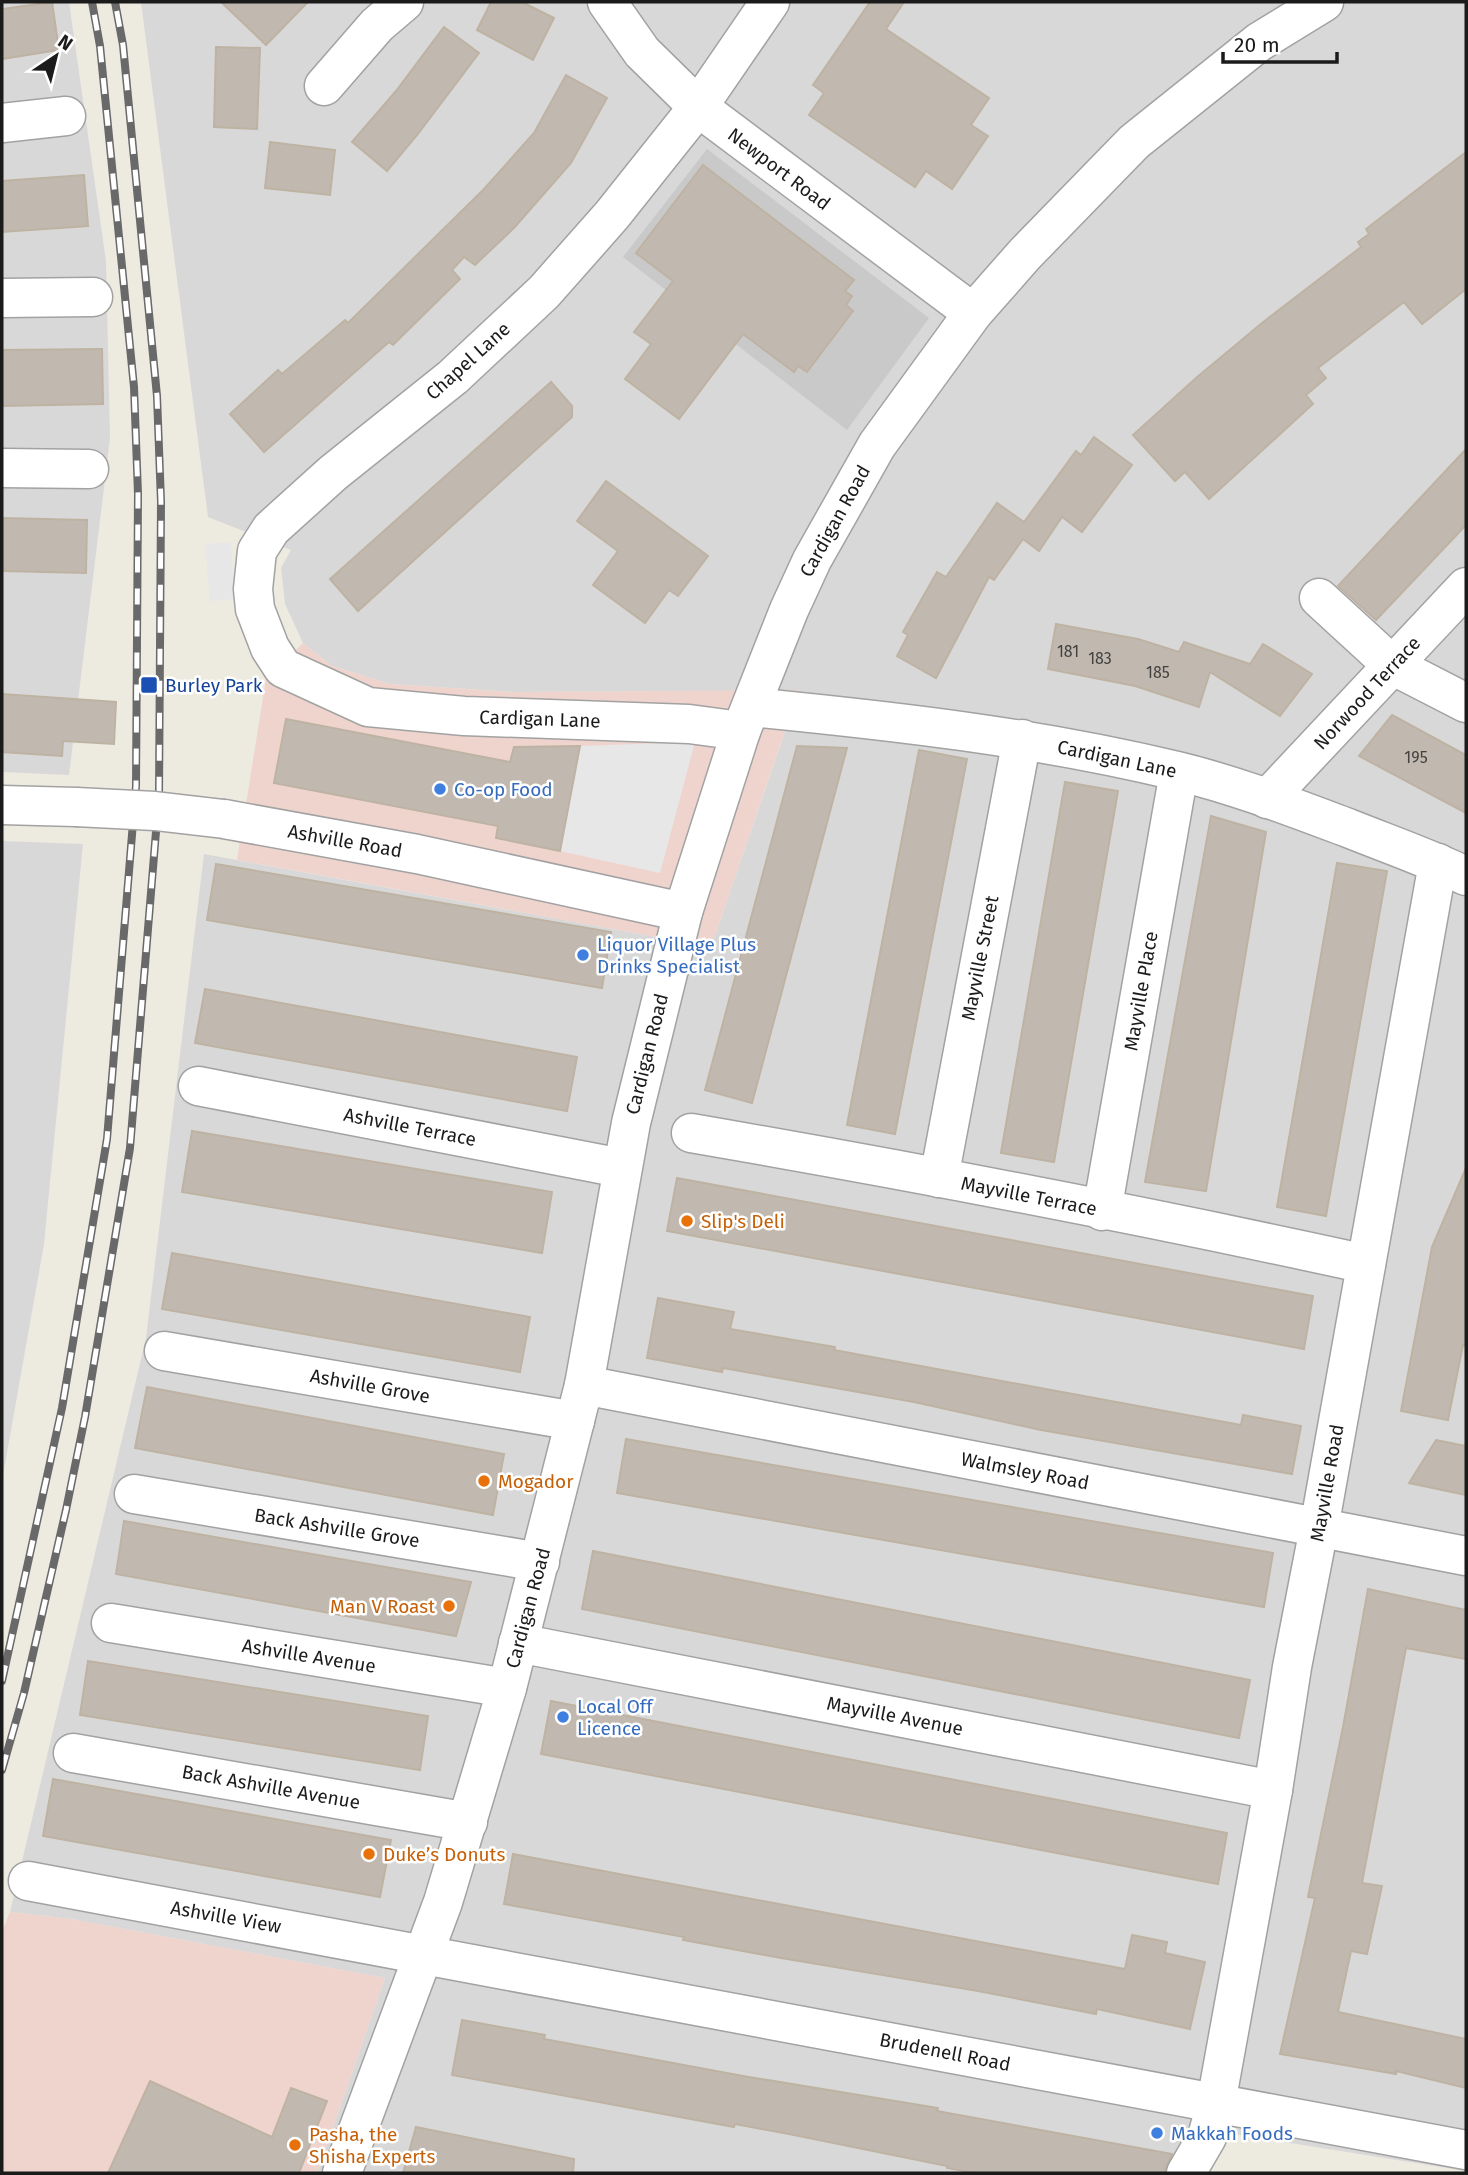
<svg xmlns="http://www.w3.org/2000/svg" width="1468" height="2175" viewBox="0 0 1468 2175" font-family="'Fira Sans',sans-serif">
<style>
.residential{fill:#d9d8d8}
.commercial{fill:#efd4ce}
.religious{fill:#c9c9c9}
.parking{fill:#e7e7e7}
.building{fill:#c1b9b0;stroke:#beb3a2;stroke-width:2}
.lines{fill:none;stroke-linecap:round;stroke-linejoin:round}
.minor-casing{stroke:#a2a2a2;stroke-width:41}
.minor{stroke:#fff;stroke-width:38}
.rail-casing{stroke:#696969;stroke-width:8}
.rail{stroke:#fff;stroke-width:5;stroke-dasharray:16;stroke-linecap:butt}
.minor-bridge-casing{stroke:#a2a2a2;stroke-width:41;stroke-linecap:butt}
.minor-bridge{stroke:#fff;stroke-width:38}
.transit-dot{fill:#1a4fb4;stroke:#fff;stroke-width:2.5}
.shop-dot{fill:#3f7fe0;stroke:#fff;stroke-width:2.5}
.food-dot{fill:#e8710a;stroke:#fff;stroke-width:2.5}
.labels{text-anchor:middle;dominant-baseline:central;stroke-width:5;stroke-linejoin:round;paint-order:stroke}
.number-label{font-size:16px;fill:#444240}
.street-label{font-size:19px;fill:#1b1b1b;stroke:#fff}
.transit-label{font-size:19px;fill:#164399;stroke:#fff;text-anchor:start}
.shop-label{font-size:19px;fill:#366cbe;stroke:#fff;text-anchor:start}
.food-label{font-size:19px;fill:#c56008;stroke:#fff;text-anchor:start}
</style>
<rect width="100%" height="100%" fill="#edeae0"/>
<g class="residential">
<path d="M2,2H69L106,261L110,438L69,775L2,772Z"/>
<path d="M141,2H1466V2171L1190,2127L1163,2173H317L385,1978L71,1919L10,1912L146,1338L204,854L711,947L799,691L513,692L390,684L332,666L303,643L285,604L281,568L291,550L208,517Z"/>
<path d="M2,841L83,844L44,1244L2,1481Z"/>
</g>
<g class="commercial">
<path d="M303,643L332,666L390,684L513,692L799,690L711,947L237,860L266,679Z"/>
<path d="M10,1912L71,1919L385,1978L317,2173H2V1932Z"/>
</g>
<path class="religious" d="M707,149L929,318L847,430L623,257Z"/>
<g class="parking">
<path d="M231,542L235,599L210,601L205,544Z"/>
<path d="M695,742L660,873L560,851L580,746Z"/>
</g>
<g class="building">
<path d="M52,2L59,50L2,59V9Z"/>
<path d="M221,2H308L266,45Z"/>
<path d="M491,2H522L554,18L533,60L477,30Z"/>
<path d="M870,2H904L886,29L989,98L971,125L988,136L952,189L926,171L915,187L809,115L824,93L813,85Z"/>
<path d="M444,27L479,53L418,134L387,171L352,142L396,91Z"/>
<path d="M216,47L260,48L257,129L214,127Z"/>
<path d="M566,75L607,98L571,163L514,228L475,265L464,257L452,270L460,279L393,345L389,342L264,452L230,414L278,370L282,374L345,320L348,323L484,189L534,133Z"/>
<path d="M270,142L335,150L330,195L265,188Z"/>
<path d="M1466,152V289L1422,324L1404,302L1318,368L1326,378L1306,395L1313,404L1209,499L1185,472L1175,481L1133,435L1196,378L1262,323L1361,247L1358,242L1369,234L1366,229Z"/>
<path d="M703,165L854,280L845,291L852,296L846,305L853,311L807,372L798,366L794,372L743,334L679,419L625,379L651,344L634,332L673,281L636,253Z"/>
<path d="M84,175L88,226L2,232V181Z"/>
<path d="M102,349L103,404L2,406V350Z"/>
<path d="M551,382L572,406V417L358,611L330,579Z"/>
<path d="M1094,437L1132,465L1082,532L1062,517L1039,551L1023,539L994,580L989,577L936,678L897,656L908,635L903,632L937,572L946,577L997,503L1024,522L1076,451L1081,455Z"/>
<path d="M1466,449V525L1376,620L1338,586Z"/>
<path d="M606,481L708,556L678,596L669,590L645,623L593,585L618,551L577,521Z"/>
<path d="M2,518L87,520L86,573L2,571Z"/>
<path d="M1056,624L1138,639L1179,652L1184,642L1250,664L1263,644L1312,674L1280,716L1210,672L1199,707L1135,686L1048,669Z"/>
<path d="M2,694L116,702L114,744L63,741L62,756L2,752Z"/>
<path d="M1392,715L1466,755V813L1359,756Z"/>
<path d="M286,719L510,762L514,747L580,746L560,851L496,838L498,826L274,783Z"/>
<path d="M797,746L847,748L752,1103L705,1090Z"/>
<path d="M919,750L967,759L895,1134L847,1125Z"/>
<path d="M1065,782L1118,791L1054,1162L1001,1153Z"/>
<path d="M1211,816L1266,832L1206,1191L1145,1182Z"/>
<path d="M1337,863L1387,871L1326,1216L1277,1207Z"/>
<path d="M216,864L611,932L602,988L207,920Z"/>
<path d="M205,989L577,1057L567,1111L195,1043Z"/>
<path d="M192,1131L552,1192L542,1253L182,1192Z"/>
<path d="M1466,1168V1346L1463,1345L1448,1420L1401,1411L1432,1247Z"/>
<path d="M677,1178L1313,1296L1304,1349L667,1231Z"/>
<path d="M172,1253L530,1317L520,1372L162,1309Z"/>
<path d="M658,1298L734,1312L730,1329L835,1347L834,1350L1241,1425L1243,1415L1301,1426L1292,1474L1041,1430L914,1402L723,1368L722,1372L647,1358Z"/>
<path d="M147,1387L504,1454L493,1515L135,1448Z"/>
<path d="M626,1439L1273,1553L1264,1607L617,1493Z"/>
<path d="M1436,1440L1466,1446V1495L1409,1483Z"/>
<path d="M124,1521L471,1582L456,1636L116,1574Z"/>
<path d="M593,1551L1250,1680L1239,1738L582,1609Z"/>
<path d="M1368,1589L1466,1610V1659L1406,1648L1362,1883L1382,1886L1367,1954L1351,1951L1338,2012L1466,2039V2088L1396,2071V2074L1280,2054L1315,1898L1308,1897L1343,1727Z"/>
<path d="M88,1661L428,1716L420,1770L80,1715Z"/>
<path d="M551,1701L1227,1833L1218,1884L541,1754Z"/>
<path d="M53,1779L391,1840L380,1897L43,1836Z"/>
<path d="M513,1854L1125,1969L1132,1935L1167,1942L1165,1953L1205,1962L1190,2029L1097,2009L1096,2014L978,1991L781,1958L683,1940L684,1937L504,1904Z"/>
<path d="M462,2020L545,2035L544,2039L743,2076L938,2108L937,2111L1172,2154L1164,2173H974L947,2168V2166L794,2135L735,2124L734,2127L452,2075Z"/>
<path d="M150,2081L272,2137L291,2088L327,2101L299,2173H108Z"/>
<path d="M416,2127L574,2159L573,2173H403Z"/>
</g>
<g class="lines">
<defs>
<g id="minor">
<path d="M607,2L642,52L698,107L973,313"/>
<path d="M324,86L377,25L404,2"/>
<path d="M2,123L66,116"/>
<path d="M2,298L93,297"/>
<path d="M2,468L89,469"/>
<path d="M1319,598L1392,665L1466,703"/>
<path d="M751,707C894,721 1036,737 1177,771C1235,785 1292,807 1348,828C1388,844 1428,858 1466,876"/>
<path d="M741,731L689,724L464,716L368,707L283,668L270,648L255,609L253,589L257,551L271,529L333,473L453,377L544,292L612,215L698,107L770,2"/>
<path d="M1267,799L1466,587"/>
<path d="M2,805L76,807"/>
<path d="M224,819L417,854L683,912"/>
<path d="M198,1086L621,1168"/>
<path d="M691,1133C917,1172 1142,1215 1366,1264"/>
<path d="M939,1178L1022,739"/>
<path d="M1102,1211L1179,772"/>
<path d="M164,1351L575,1421"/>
<path d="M584,1385L1466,1556"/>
<path d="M134,1494L540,1562"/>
<path d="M111,1623L507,1688"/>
<path d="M518,1643L1273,1790"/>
<path d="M73,1753L468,1822"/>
<path d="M28,1881L1466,2150"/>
<path d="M342,2173L443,1902L507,1688L584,1385L631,1123L683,912L741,731L789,610L812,560L877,445L973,313L1025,254L1134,142L1259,42L1324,2"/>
<path d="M1186,2173L1207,2137L1216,2103L1273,1790L1292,1667L1319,1528L1438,863"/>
</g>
</defs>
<use href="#minor" class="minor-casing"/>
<use href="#minor" class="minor"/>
<defs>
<g id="rail">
<path d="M2,1681L62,1408L107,1139L136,786L138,494L134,387L100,46L92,2"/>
<path d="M2,1770L24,1693L66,1510L85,1417L130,1148L159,795L161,502L157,396L123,45L115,2"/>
</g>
</defs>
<use href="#rail" class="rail-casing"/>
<use href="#rail" class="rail"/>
<defs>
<path id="minor-bridge" d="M76,807L155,811L224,819"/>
</defs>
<use href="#minor-bridge" class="minor-bridge-casing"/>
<use href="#minor-bridge" class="minor-bridge"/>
</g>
<rect class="transit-dot" x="140" y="676" width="18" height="18" rx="3.5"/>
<g class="shop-dot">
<circle cx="440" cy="789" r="7"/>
<circle cx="583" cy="955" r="7"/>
<circle cx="563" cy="1717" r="7"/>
<circle cx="1157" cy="2133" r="7"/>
</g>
<g class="food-dot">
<circle cx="687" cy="1221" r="7"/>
<circle cx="484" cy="1481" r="7"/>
<circle cx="449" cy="1606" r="7"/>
<circle cx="369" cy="1854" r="7"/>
<circle cx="295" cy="2145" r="7"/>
</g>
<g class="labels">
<g class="number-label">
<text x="1068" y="651">181</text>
<text x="1100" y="658">183</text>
<text x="1158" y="672">185</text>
<text x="1416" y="757">195</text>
</g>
<g class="street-label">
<text transform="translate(779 169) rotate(37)">Newport Road</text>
<text transform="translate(468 361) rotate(-42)">Chapel Lane</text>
<text transform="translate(835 521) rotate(-61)">Cardigan Road</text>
<text transform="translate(1367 693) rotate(-47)">Norwood Terrace</text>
<text transform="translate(540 719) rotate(2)">Cardigan Lane</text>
<text transform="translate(1117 759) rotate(12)">Cardigan Lane</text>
<text transform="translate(345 841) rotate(10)">Ashville Road</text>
<text transform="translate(980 958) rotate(-79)">Mayville Street</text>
<text transform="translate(1141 991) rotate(-80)">Mayville Place</text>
<text transform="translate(647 1054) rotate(-76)">Cardigan Road</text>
<text transform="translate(410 1127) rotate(11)">Ashville Terrace</text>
<text transform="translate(1029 1196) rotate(11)">Mayville Terrace</text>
<text transform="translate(370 1386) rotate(10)">Ashville Grove</text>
<text transform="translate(1025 1471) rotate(11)">Walmsley Road</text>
<text transform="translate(1327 1483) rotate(-80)">Mayville Road</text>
<text transform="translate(337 1528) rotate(9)">Back Ashville Grove</text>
<text transform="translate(528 1608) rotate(-75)">Cardigan Road</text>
<text transform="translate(309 1656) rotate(9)">Ashville Avenue</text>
<text transform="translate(895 1716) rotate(11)">Mayville Avenue</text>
<text transform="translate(271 1787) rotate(10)">Back Ashville Avenue</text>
<text transform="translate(226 1917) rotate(10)">Ashville View</text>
<text transform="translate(945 2052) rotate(11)">Brudenell Road</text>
</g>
<g class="transit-label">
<text x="165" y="685">Burley Park</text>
</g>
<g class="shop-label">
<text x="454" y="789">Co-op Food</text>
<text x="597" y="944">Liquor Village Plus<tspan x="597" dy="22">Drinks Specialist</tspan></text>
<text x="577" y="1706">Local Off<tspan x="577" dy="22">Licence</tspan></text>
<text x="1171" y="2133">Makkah Foods</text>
</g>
<g class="food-label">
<text x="701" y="1221">Slip's Deli</text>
<text x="498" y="1481">Mogador</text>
<text x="435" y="1606" text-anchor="end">Man V Roast</text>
<text x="383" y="1854">Duke’s Donuts</text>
<text x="309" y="2134">Pasha, the<tspan x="309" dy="22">Shisha Experts</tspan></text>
</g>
</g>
<rect width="1468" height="2175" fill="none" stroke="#1b1b1b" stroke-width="7"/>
<g transform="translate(56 56) rotate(35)" stroke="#ffffff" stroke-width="5" paint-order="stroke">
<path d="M0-5L12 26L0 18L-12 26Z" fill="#1b1b1b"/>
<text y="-10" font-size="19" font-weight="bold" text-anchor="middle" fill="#1b1b1b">N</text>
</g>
<path d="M1223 52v10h114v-10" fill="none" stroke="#1b1b1b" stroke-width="3.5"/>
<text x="1234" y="52" font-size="21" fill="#1b1b1b" stroke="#ffffff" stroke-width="5" paint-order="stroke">20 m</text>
</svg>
